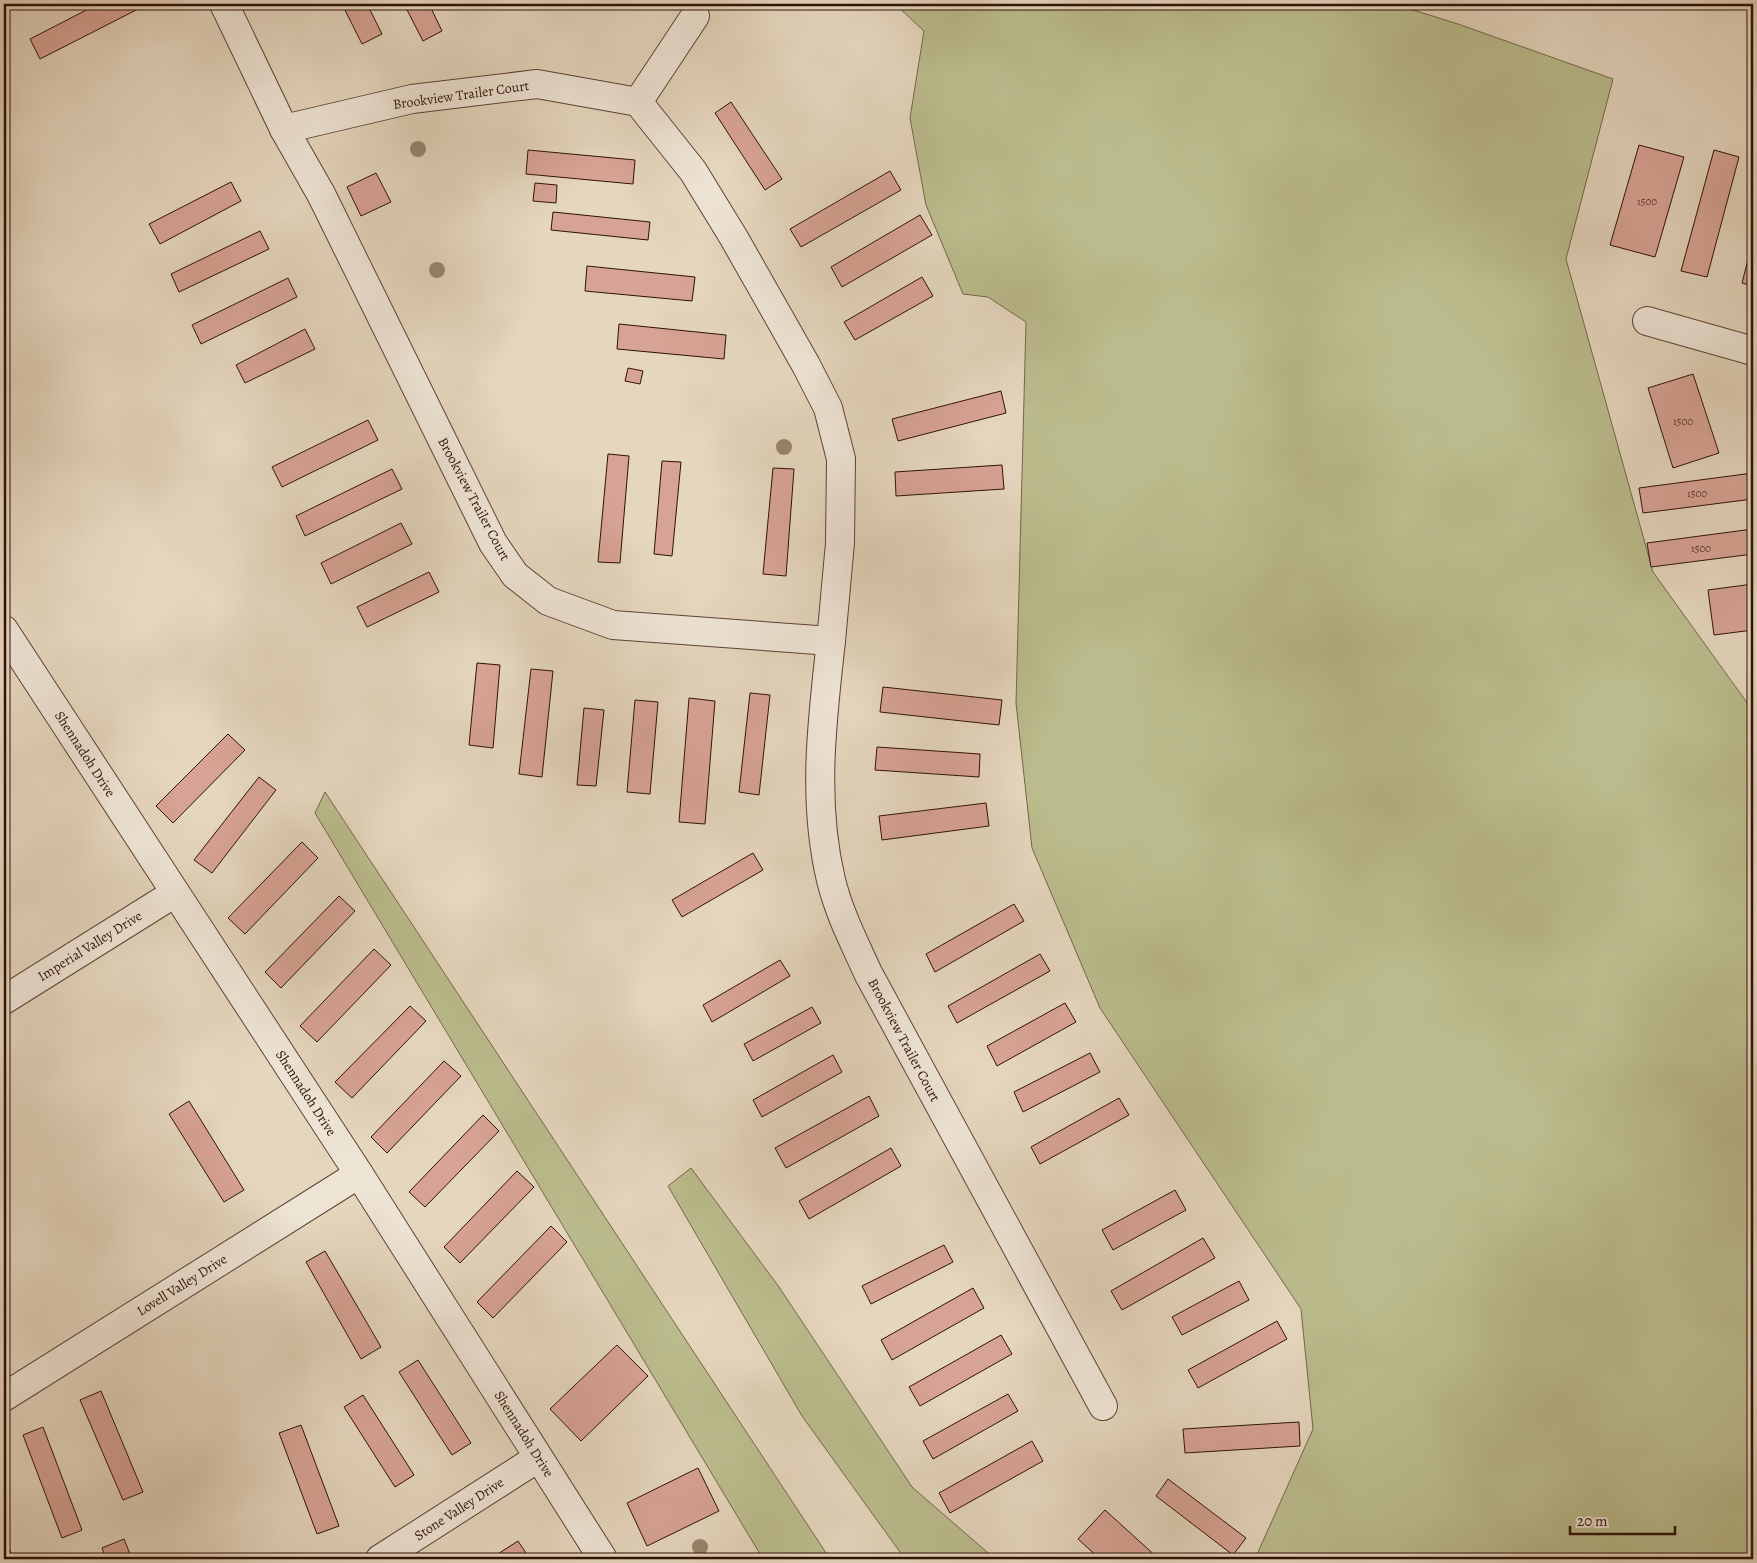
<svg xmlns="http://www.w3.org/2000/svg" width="1757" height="1563" viewBox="0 0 1757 1563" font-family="Alegreya,serif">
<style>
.green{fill:#bbbc8d;stroke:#75664a}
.building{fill:#d7a394;stroke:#2f1107}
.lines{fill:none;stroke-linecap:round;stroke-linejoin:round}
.minor-casing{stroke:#5c4235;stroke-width:30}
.minor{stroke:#eee4d5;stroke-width:28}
.tree{fill:#98866f}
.labels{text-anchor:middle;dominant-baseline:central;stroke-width:4;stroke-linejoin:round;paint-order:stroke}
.number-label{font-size:11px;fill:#59362a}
.street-label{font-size:14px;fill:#2f1107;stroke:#eee4d5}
</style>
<rect width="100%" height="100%" fill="#e5d6be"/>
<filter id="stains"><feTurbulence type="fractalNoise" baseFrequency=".004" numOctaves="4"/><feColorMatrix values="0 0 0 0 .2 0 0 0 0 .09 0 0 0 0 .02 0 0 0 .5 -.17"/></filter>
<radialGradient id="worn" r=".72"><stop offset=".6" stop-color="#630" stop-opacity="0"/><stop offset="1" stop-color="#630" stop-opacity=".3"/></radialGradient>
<g class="green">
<path d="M895,4H1394L1458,24L1613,79L1566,259L1653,572L1753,711V1559H1255L1313,1429L1301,1309L1100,1008L1032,848L1016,703L1026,322L988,297L963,294L926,205L910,118L924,31Z"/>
<path d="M325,792L830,1559H763L315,813Z"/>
<path d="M691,1168L779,1287L912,1487L995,1559H905L802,1416L668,1186Z"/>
</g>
<g class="building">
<path d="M98,4H148L40,59L30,39Z"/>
<path d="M342,4H367L382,34L362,44Z"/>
<path d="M404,4H429L442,31L423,41Z"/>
<path d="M731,102L782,179L765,190L715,113Z"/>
<path d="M1639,145L1684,157L1655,257L1610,245Z"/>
<path d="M528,150L635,160L633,184L526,174Z"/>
<path d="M1714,150L1739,157L1707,277L1681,271Z"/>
<path d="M890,171L901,190L801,247L790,229Z"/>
<path d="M376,173L391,202L361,216L347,187Z"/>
<path d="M231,182L241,201L160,244L149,224Z"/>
<path d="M535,183L557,185L556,203L533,201Z"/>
<path d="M553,212L650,222L648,240L551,230Z"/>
<path d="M920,215L932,235L842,287L831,267Z"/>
<path d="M260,231L269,249L179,292L171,274Z"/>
<path d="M1753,240V286L1742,283Z"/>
<path d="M587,266L695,277L692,301L585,291Z"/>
<path d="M922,277L933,296L855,340L844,322Z"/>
<path d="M288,278L297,297L201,344L192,325Z"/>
<path d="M619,324L726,335L724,359L617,349Z"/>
<path d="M305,329L315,349L245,383L236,365Z"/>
<path d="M628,368L643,371L640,384L625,381Z"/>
<path d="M1693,374L1719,453L1673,468L1648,388Z"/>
<path d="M1001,391L1006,413L898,441L892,419Z"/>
<path d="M368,420L378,440L282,487L272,467Z"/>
<path d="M608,454L629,456L620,563L598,562Z"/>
<path d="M662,461L681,462L672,556L654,554Z"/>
<path d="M1002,465L1004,489L896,496L895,472Z"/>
<path d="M773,468L794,469L786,576L763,574Z"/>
<path d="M392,469L402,489L305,536L296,516Z"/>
<path d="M1753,473V499L1643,513L1639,488Z"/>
<path d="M401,523L412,544L331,584L321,563Z"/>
<path d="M1753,529V554L1651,567L1647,543Z"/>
<path d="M429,572L439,592L367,627L357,607Z"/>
<path d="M1753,584V630L1714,635L1708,590Z"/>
<path d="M477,663L500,665L493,748L469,745Z"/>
<path d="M531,669L553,671L542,777L519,774Z"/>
<path d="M883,687L1002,700L999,725L880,712Z"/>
<path d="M750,693L770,695L759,795L739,792Z"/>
<path d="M689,698L715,701L705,824L679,822Z"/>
<path d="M635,700L658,702L650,794L627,792Z"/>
<path d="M584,708L604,710L596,786L577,785Z"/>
<path d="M228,734L245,750L173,823L156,806Z"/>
<path d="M877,747L980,754L979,777L875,770Z"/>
<path d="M259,777L276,790L212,873L194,860Z"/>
<path d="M986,803L989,826L882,840L879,816Z"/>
<path d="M302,842L318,858L245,934L228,918Z"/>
<path d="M753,853L763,870L682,917L672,900Z"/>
<path d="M339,896L355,911L281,988L265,972Z"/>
<path d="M1014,904L1024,921L935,972L926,954Z"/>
<path d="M374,949L391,965L317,1042L300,1026Z"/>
<path d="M1040,954L1050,971L957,1023L948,1006Z"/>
<path d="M780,960L790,976L712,1022L703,1005Z"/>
<path d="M1065,1003L1076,1022L997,1066L987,1046Z"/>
<path d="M410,1006L426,1021L352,1098L335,1082Z"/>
<path d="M812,1007L821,1023L753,1061L744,1044Z"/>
<path d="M1090,1053L1100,1072L1023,1112L1014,1092Z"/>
<path d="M833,1055L842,1072L762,1117L753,1100Z"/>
<path d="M444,1061L461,1076L387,1153L371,1137Z"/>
<path d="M869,1096L879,1116L786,1168L775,1148Z"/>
<path d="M1119,1098L1129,1115L1040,1164L1031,1147Z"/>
<path d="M189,1101L244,1190L224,1202L169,1114Z"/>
<path d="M483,1115L499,1131L425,1207L409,1192Z"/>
<path d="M891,1148L901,1166L809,1219L799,1201Z"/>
<path d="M517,1171L534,1187L460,1263L444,1247Z"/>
<path d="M1175,1190L1186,1210L1113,1250L1102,1230Z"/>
<path d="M551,1226L567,1242L493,1318L477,1302Z"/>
<path d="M1203,1238L1215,1258L1122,1310L1111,1291Z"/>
<path d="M944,1245L953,1262L871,1304L862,1286Z"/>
<path d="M325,1251L381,1347L361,1359L306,1262Z"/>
<path d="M1239,1281L1249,1300L1182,1335L1172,1317Z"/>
<path d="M973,1288L984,1308L892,1360L881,1340Z"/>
<path d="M1277,1321L1287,1339L1198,1388L1188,1370Z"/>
<path d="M1001,1335L1012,1354L920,1406L909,1387Z"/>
<path d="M617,1345L648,1376L581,1441L550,1409Z"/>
<path d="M418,1360L471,1443L452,1455L399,1372Z"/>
<path d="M101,1391L143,1492L123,1500L80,1400Z"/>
<path d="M1008,1394L1018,1411L933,1459L923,1441Z"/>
<path d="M363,1395L414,1475L395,1487L344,1407Z"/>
<path d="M1299,1422L1300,1446L1185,1453L1183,1429Z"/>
<path d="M301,1425L339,1526L317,1534L279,1433Z"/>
<path d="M43,1427L82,1530L62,1538L23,1435Z"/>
<path d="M1032,1441L1043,1461L950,1513L939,1493Z"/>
<path d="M698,1468L719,1511L647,1546L627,1503Z"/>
<path d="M1168,1479L1246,1538L1233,1555L1156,1496Z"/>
<path d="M1105,1510L1159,1559H1100L1078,1539Z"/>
<path d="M4,1534L13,1559H4Z"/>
<path d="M124,1539L132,1559H106L102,1548Z"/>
<path d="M518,1541L530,1559H490Z"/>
</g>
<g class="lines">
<defs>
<g id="minor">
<path d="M224,4L284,129L321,194L493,543L515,575L548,601L613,625L831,641C822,721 812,801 831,880C839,913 854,942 868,973L1103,1406"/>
<path d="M638,102L695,16"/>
<path d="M284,129L412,99L537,84L638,102L693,171L734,238L806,365L828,408L841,459L840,543L831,641"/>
<path d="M1647,321L1753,351"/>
<path d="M4,630L359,1174L603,1559"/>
<path d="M4,1000L175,893"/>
<path d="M4,1397L359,1174"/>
<path d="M380,1559L538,1458"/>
</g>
</defs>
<use href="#minor" class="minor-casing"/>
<use href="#minor" class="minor"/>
</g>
<g class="tree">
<circle cx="418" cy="149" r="8"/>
<circle cx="437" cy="270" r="8"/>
<circle cx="784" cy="447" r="8"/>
<circle cx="700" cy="1547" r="8"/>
</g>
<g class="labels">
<g class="number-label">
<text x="1647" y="201">1500</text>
<text x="1683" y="421">1500</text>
<text x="1697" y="493">1500</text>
<text x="1701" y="548">1500</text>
</g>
<g class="street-label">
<text transform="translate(461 95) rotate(-8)">Brookview Trailer Court</text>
<text transform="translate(474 499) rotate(62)">Brookview Trailer Court</text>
<text transform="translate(85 754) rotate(57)">Shennadoh Drive</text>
<text transform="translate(90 946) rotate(-32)">Imperial Valley Drive</text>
<text transform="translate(904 1040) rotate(62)">Brookview Trailer Court</text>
<text transform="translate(306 1093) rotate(57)">Shennadoh Drive</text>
<text transform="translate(182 1285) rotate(-32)">Lovell Valley Drive</text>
<text transform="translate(524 1434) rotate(58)">Shennadoh Drive</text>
<text transform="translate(459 1509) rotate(-33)">Stone Valley Drive</text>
</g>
</g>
<rect width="1757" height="1563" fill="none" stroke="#e5d6be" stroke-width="20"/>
<rect x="5" y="5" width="1747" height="1553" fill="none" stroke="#2f1107" stroke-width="2.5"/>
<rect x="10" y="10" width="1737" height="1543" fill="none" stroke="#2f1107"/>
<path d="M1570 1526v8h105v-8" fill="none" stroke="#2f1107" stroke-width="2.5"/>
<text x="1577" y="1526" font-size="15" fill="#2f1107" stroke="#eee4d5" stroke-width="4" paint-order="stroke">20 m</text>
<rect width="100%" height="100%" filter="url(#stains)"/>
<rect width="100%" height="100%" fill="url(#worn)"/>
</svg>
